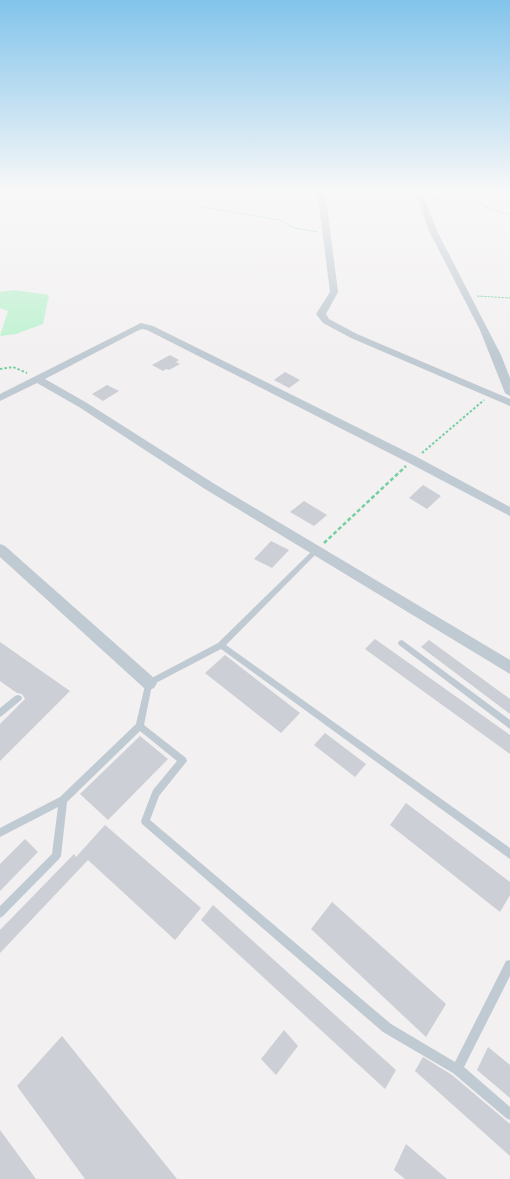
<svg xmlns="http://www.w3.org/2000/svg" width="510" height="1179" viewBox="0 0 510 1179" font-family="Raleway,sans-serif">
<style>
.green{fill:#bdf1d0}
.building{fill:#cccfd5}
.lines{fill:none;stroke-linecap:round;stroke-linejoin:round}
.path-far2{stroke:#74d0a1;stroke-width:1;stroke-dasharray:2.5 1;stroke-linecap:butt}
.path-far1{stroke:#74d0a1;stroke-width:2;stroke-dasharray:2.5 2;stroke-linecap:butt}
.path{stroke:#74d0a1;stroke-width:2.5;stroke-dasharray:4 2.5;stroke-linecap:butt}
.lane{fill:#c0cad2;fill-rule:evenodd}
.street{fill:#c0cad2;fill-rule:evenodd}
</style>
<rect width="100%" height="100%" fill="#f2f0f0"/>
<path class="green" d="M14,290L49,295L43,324L16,334L0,336L8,311L0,308V292Z"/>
<g class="building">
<path d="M170,355L179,360L176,362L180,364L169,370L166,369L163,371L152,365Z"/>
<path d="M285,372L300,380L289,388L274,380Z"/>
<path d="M107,385L119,391L103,401L92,394Z"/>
<path d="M423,485L441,496L427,509L409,498Z"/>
<path d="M304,501L327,515L314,526L290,512Z"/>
<path d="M271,541L289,550L272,568L254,559Z"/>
<path d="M375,639L510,735V754L365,649Z"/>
<path d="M429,640L510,699V714L421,647Z"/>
<path d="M0,642L70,691L0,761V724L25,699L22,694L17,693L0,681Z"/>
<path d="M225,655L300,713L281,733L205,673Z"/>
<path d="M325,733L366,764L355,777L314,745Z"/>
<path d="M140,736L168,759L108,820L80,794Z"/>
<path d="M406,803L510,882V895L500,912L390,825Z"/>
<path d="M105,825L201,908L175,940L88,860L0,953V930L74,854L76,857Z"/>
<path d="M25,839L38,852L0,891V864Z"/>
<path d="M332,902L446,1004L426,1037L311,929Z"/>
<path d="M213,905L396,1070L385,1089L201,920Z"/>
<path d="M284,1030L298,1046L276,1075L261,1059Z"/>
<path d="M62,1036L177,1179H85L17,1086Z"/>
<path d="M488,1047L510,1065V1098L477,1070Z"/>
<path d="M423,1057L452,1075L510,1124V1156L415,1071Z"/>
<path d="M0,1130L36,1179H0Z"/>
<path d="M406,1144L447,1179H405L394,1170Z"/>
</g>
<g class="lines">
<g class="path-far2">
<path d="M471,197L490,209L510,214"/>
<path d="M0,199L164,195L203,207L280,220L294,228L318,232"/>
<path d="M431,200L470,197L475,193L493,190"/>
<path d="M477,296L510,298"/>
</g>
<g class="path-far1">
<path d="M0,369L13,367L27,373"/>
<path d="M422,453L484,400"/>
</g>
<path class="path" d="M324,543L406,466"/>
<g class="lane">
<path d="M314,549H316L319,551L226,645L510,848V859L221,649L152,685L144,725L186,758L187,761L159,796L150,820L391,1024L455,1062L506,961L510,960V976L464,1067L510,1107V1120L506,1118L453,1073L383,1032L142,824L141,821L153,790L177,761L140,731L67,802L61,856L59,859L3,916L0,918V906L52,854L58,807L0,837V828L60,797L136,724L146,681L218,643Z"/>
<path d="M402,640L510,720V729L399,645L398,643L399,641Z"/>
<path d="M18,695L21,696L22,698L21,700L3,715L0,717V708L15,696Z"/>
</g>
<g class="street">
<path d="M317,190H325L338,292L326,314L329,319L357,334L510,399V406L351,338L323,323L316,314L330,292Z"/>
<path d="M414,190H421L437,231L501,355L510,378V396L505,393L480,330L429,231Z"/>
<path d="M141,323L153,326L417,457L510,507V516L409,463L147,330L142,329L137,331L45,379L87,403L213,483L510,660V674L205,489L79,407L37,383L0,401V394Z"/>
<path d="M0,544L5,546L154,678L157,683L154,688L149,690L144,688L0,557Z"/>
</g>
</g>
<linearGradient id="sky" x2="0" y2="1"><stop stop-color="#82c4eb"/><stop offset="0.54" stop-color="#f9f8f8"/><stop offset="1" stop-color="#f9f8f8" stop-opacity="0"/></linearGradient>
<rect width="510" height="355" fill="url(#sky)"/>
</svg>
